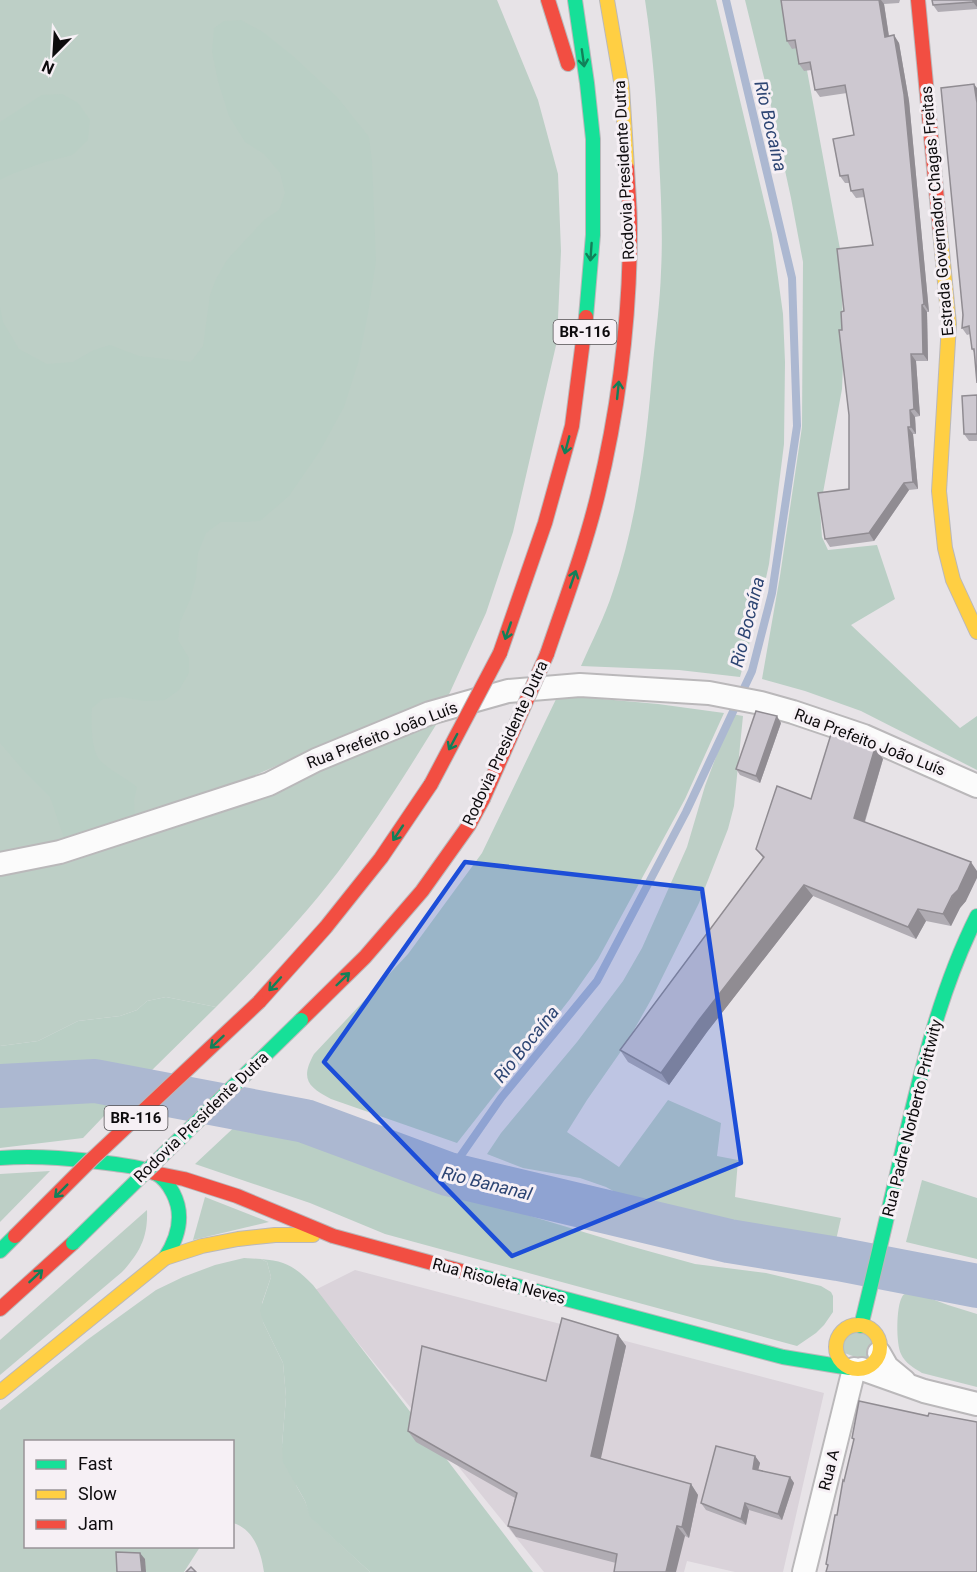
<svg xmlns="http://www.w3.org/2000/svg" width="977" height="1572" viewBox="0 0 977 1572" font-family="Roboto,sans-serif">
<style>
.built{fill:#dad3da}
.green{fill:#bdcfc6}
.forest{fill:#bacfc5}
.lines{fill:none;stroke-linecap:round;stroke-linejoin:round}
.stream{stroke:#acb8d1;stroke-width:8}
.river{stroke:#acb8d1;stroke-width:44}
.street-casing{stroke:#bab8ba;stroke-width:26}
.fast-casing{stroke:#bab8ba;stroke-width:16}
.slow-casing{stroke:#bab8ba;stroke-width:16}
.jam-casing{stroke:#bab8ba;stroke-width:16}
.street{stroke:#fbfbfb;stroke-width:22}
.fast{stroke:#16e098;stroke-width:14}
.slow{stroke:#ffcf43;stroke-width:14}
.jam{stroke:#f24e42;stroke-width:14}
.fast-bridge-casing{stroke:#bab8ba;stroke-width:16;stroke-linecap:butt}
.jam-bridge-casing{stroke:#bab8ba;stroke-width:16;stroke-linecap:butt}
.fast-bridge{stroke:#16e098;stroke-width:14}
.jam-bridge{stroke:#f24e42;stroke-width:14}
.wall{fill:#b0acb3}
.shaded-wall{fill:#908c92}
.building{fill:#cdc8d0;stroke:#908c92;stroke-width:1.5}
.oneway{stroke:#128059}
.marked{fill:#1d4ed8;fill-opacity:0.2;stroke:#1d4ed8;stroke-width:4.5;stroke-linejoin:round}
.labels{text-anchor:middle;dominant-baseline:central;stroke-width:6;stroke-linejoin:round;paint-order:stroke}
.shield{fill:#f6f0f5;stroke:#535053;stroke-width:1.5}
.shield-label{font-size:15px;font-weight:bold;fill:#0d0b0d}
.street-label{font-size:16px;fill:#0d0b0d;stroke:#f6f0f5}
.water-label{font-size:18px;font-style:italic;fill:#2d4573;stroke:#f6f0f5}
</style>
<rect width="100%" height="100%" fill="#e7e3e7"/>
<path class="built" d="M355,1270L824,1393L783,1572H735L687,1561L684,1572H544L315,1290Z"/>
<g class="green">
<path d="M0,0H497L538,100L558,174L561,251L557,341L513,532L486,613L446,701L337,739L217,792L65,841L0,855Z"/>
<path d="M732,714L743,716L734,806L728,829L699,903L652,998L626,1044L587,1100L567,1132L619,1167L668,1100L721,1123L717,1156L738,1160L735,1197L841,1218L836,1240L828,1245L818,1247L748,1232L710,1229L672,1224L645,1213L624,1197L606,1187L580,1178L523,1168L487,1154L501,1133L577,1042L623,981L642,948L687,847L705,786Z"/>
<path d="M439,720C407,772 375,823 338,872C301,920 259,964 216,1007L166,997L147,1001L137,1010L120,1016L78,1021L38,1041L0,1046V869Z"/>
<path d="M50,1171L0,1222V1174Z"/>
<path d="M205,1197L269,1222L193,1240Z"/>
<path d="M147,1210C148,1237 140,1252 122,1272L0,1375V1340Z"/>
<path d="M244,1258L261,1259L267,1262L271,1277L262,1303L263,1322L283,1363L286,1397L282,1445L297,1487L305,1501L311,1517L370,1572H264C261,1552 254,1529 233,1523L232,1442H26V1546L200,1547L184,1572H0V1410L87,1340L156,1290L183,1277L215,1265Z"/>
<path d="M910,1292L921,1295L948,1305L977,1314V1387L922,1373C914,1368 905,1363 901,1354C896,1344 896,1307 902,1297C904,1293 906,1294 910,1292Z"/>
<path d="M849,1330L872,1335C878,1346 876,1352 869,1362L839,1351C838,1341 841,1335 849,1330Z"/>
</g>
<g class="forest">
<path d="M645,0H716L772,234L783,314L785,362L784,444L769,564L761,601L740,677L679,670L581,666C592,641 605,616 613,591C638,518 647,438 653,363C656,332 660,302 661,272C663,234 661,196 659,158C657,105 653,53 645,0Z"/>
<path d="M745,0H794L840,249L842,278L843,365L842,389L820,509L822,537L828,550L877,545L895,599L851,625L960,728L977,716V770L861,711L805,691L762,679L780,576L802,427L803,262L791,198L771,106Z"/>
<path d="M241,20L263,32L293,56L338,98L369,137L372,161L376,261L368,313L358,363L344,407L320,451L289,496L260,521L243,522H221L206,533L198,553L196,578L190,600L180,622L178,640L189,658V673L179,690L165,700L144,701L121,697L103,699L92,708C91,720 91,749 99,759C106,768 126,778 137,787L134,801L135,818L65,841L50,797L24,771L0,743V307L3,322L19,349L47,364L73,362L94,350L110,345L139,356L191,362L203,346L210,295L216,279L227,260L264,220L279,210L285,193L280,173L264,154L245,142L229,116L218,81L212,52L214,28L224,21Z"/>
<path d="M62,94L78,103L90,120L88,140L72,155L45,162L12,174L0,180V122L42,95Z"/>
<path d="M558,695L658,704L724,713L685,799L598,959L570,999L457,1143L331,1099C308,1087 300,1079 314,1054L408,954L482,853Z"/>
<path d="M166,997L216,1007L148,1074C99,1069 50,1065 0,1065V1046L38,1041L78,1021L120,1016L137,1010L147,1001Z"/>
<path d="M85,1095L123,1096L83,1138L0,1148V1099Z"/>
<path d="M242,1120L302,1137L357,1155L448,1191L630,1246L695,1264L766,1273L821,1286L831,1292L833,1296V1312L824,1325L816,1333L797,1346L385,1234L310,1203L195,1164Z"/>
<path d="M922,1180L977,1198V1259L906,1242Z"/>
<path d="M261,1259C287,1261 295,1267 313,1285L533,1572H370L310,1517L305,1501L283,1462L282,1445L286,1397L283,1363L263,1322L260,1310L271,1277L267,1262Z"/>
</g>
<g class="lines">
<path class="stream" d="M448,1174L501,1098L597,981L686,812L752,671L772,593L797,426L792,278L726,0"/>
<path class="river" d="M0,1086L95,1081L305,1121L448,1174L729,1241L838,1259L977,1286"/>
<defs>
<g id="street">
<path d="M0,864L60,852L269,784L316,760L430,713L508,691L580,685L709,693L761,703L793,712L864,736L977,786"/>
<path d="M879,1353L887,1367L904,1381"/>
<path d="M862,1369L924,1391L977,1404"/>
<path d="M804,1572L854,1369"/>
</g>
<g id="fast">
<path d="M575,0L587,83L593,139V235L586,317"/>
<path d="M0,1158C39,1155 77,1159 115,1164C128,1166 143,1167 155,1173C163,1177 169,1185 173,1193C185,1216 178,1238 165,1258"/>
<path d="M0,1251L15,1236"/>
<path d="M465,1272L783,1357L850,1368"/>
<path d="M861,1326C875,1268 889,1210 902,1152C921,1071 940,990 977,916"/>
</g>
<g id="slow">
<path d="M607,0L622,87L627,168"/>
<path d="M940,231L949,324L939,491L945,548L953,580L977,632"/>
<circle cx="858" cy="1347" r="22"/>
<path d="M0,1392L165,1258L202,1246L238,1239L275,1235H313"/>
</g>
<g id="jam">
<path d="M548,0L568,64"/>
<path d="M918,0L940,231"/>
<path d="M500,653L545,523L572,426L586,317"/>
<path d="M547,654C565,601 585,548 598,494C619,407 630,317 630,228C630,208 628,188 627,168"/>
<path d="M259,1002L326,927L381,858L431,784"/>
<path d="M301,1020L365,957L422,891L469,825L483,799"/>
<path d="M154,1173L184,1179L237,1196L333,1236L465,1272"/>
<path d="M0,1309L73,1243"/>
</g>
</defs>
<use href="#street" class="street-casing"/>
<use href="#fast" class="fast-casing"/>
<use href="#slow" class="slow-casing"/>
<use href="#jam" class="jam-casing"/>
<use href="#street" class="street"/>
<use href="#fast" class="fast"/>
<use href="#slow" class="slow"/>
<use href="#jam" class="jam"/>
<defs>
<path id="fast-bridge" d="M73,1243L301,1020"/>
<g id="jam-bridge">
<path d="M431,784L500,653"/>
<path d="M483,799L547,654"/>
<path d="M15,1236L91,1160L259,1002"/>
</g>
</defs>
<use href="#fast-bridge" class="fast-bridge-casing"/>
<use href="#jam-bridge" class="jam-bridge-casing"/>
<use href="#fast-bridge" class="fast-bridge"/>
<use href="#jam-bridge" class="jam-bridge"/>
</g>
<g class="wall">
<path d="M781,0H900L899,3L884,4L889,36L899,43L909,101L929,312H927L928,361H916L920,416L915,417L916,434H913L918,489L909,490L874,541L830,547L825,539L849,489V415L842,330L844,311L873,245L865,197L856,198L851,191L849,183H845L840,176L854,135L847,93L820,97L815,90L811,70L804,71L799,64L797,48L792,49L787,41Z"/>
<path d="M977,0V9L938,12L933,5Z"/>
<path d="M974,84V352L972,349L970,334L967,335L962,328Z"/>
<path d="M977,395V441H969L964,434Z"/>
<path d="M781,723L760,783L740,775L736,769Z"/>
<path d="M875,748L883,759L865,822L966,901L960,908L951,926L926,921L916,939L813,896L707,1032L669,1085L628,1062L620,1050L763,858L756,849L811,799Z"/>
<path d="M618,1335L626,1346L600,1459L691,1484L698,1495L689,1538L685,1536L616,1563L516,1537L508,1526L515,1498L416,1442L408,1431L546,1381Z"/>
<path d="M755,1456L760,1463L758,1470L790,1477L794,1483L782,1520L749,1510L746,1525L706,1510L701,1503Z"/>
</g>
<g class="shaded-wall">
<path d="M879,0H881L884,4L890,44L885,37Z"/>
<path d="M973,0H977V7L973,2Z"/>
<path d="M894,35L899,43L909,101L929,312L924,304Z"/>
<path d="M974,84L977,88V104Z"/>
<path d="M922,305L927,312L928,361L923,354Z"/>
<path d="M911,354L916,361L920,416L914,409Z"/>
<path d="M910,410L915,417L916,434L911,427Z"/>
<path d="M908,427L913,434L918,489L913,482Z"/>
<path d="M904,483L909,490L874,541L869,533Z"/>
<path d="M777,716L781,723L760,783L756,776Z"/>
<path d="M875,748L883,759L862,830L854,818Z"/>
<path d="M971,862L977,871V878L966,901L960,908L951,926L943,914Z"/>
<path d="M804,885L813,896L707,1032L669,1085L661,1073L699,1020Z"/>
<path d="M918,909L926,921L916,939L908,927Z"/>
<path d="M618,1335L626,1346L599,1467L591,1456Z"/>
<path d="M755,1456L760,1463L757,1475L753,1469Z"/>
<path d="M790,1477L794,1483L782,1520L778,1514Z"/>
<path d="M691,1484L698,1495L689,1538L682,1527Z"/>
<path d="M745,1503L749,1510L746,1525L741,1519Z"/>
<path d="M677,1526L685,1536L676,1572H666Z"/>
<path d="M140,1553L145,1559L146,1572H142Z"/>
</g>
<g class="building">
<path d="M781,0H879L885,37L894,35L904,94L924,304L922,305L923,354H911L914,409L910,410L911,427H908L913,482L904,483L869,533L825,539L818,493L849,489V415L839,330H842L841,312L844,311L837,249L873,245L863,189L851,191L848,175L840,176L833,139L854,135L845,85L815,90L810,62L799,64L795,40L787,41Z"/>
<path d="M932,0H973V2L933,5Z"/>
<path d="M974,84L977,103V383L974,349H972L969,326L962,328L963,315L941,88Z"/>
<path d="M977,395V434H964L962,396Z"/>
<path d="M756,711L777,716L756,776L736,769Z"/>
<path d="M832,731L875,748L854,818L971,862L958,890L952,896L943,914L918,909L908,927L804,885L699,1020L661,1073L620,1050L764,857L756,849L777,786L811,799Z"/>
<path d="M562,1318L618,1335L591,1456L691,1484L682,1527L677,1526L666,1572H614L617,1554L508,1526L517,1493L408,1431L422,1346L546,1381Z"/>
<path d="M859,1401L928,1416L929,1413L977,1422V1572H826L828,1565L826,1564L835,1515H837L843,1480L844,1481L854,1439L852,1438Z"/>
<path d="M716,1446L755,1456L753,1469L790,1477L778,1514L745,1503L741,1519L701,1503Z"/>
<path d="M116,1552L140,1553L142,1572H117Z"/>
<path d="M191,1567L196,1572H186Z"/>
</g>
<defs><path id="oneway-shaft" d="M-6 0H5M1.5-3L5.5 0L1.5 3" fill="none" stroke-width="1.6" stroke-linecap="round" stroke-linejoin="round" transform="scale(1.5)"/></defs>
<g class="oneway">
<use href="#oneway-shaft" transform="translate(583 58) rotate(82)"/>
<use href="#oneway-shaft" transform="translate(591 252) rotate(94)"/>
<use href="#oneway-shaft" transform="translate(618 390) rotate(-84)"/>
<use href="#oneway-shaft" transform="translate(567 445) rotate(105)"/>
<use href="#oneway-shaft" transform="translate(573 579) rotate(-71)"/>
<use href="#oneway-shaft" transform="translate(508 631) rotate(109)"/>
<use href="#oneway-shaft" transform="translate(453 742) rotate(118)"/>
<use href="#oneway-shaft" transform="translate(398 833) rotate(124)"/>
<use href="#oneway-shaft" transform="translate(343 979) rotate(-44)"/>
<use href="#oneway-shaft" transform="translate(275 984) rotate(132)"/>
<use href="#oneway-shaft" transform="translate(217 1042) rotate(137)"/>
<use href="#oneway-shaft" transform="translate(61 1191) rotate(135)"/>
<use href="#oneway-shaft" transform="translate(36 1276) rotate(-43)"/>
</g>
<path class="marked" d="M465,862L702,889L741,1163L512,1256L324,1062Z"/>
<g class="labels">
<g class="shield">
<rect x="553.5" y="320" width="63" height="24" rx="4.5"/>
<rect x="104.5" y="1106" width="63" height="24" rx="4.5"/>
</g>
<g class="shield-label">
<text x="585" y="332">BR-116</text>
<text x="136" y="1118">BR-116</text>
</g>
<g class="street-label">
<text transform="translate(624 170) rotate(-93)">Rodovia Presidente Dutra</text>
<text transform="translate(937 211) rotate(-95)">Estrada Governador Chagas Freitas</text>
<text transform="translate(382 735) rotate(-21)">Rua Prefeito João Luís</text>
<text transform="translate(870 742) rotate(21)">Rua Prefeito João Luís</text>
<text transform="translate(505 743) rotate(-65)">Rodovia Presidente Dutra</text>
<text transform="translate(201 1117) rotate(-44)">Rodovia Presidente Dutra</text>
<text transform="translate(912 1118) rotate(-76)">Rua Padre Norberto Prittwity</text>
<text transform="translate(499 1281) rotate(15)">Rua Risoleta Neves</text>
<text transform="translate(829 1470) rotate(-76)">Rua A</text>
</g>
<g class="water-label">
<text transform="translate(771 126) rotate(77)">Rio Bocaína</text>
<text transform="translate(747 622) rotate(-76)">Rio Bocaína</text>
<text transform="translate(526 1044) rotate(-51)">Rio Bocaína</text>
<text transform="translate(487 1183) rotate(14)">Rio Bananal</text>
</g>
</g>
<rect x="24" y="1440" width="210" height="108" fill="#f6f0f5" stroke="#999498" stroke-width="1.5"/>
<rect x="36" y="1460" width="30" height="9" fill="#16e098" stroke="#999498" stroke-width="1.5"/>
<text x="78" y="1470" font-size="18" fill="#0d0b0d">Fast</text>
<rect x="36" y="1490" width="30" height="9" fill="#ffcf43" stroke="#999498" stroke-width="1.5"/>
<text x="78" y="1500" font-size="18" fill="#0d0b0d">Slow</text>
<rect x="36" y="1520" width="30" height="9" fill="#f24e42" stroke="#999498" stroke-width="1.5"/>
<text x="78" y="1530" font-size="18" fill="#0d0b0d">Jam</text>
<g transform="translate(54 54) rotate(204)" stroke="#f6f0f5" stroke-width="4.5" paint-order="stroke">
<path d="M0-4.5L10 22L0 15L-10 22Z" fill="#0d0b0d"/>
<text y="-9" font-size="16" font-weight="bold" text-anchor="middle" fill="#0d0b0d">N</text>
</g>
</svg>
